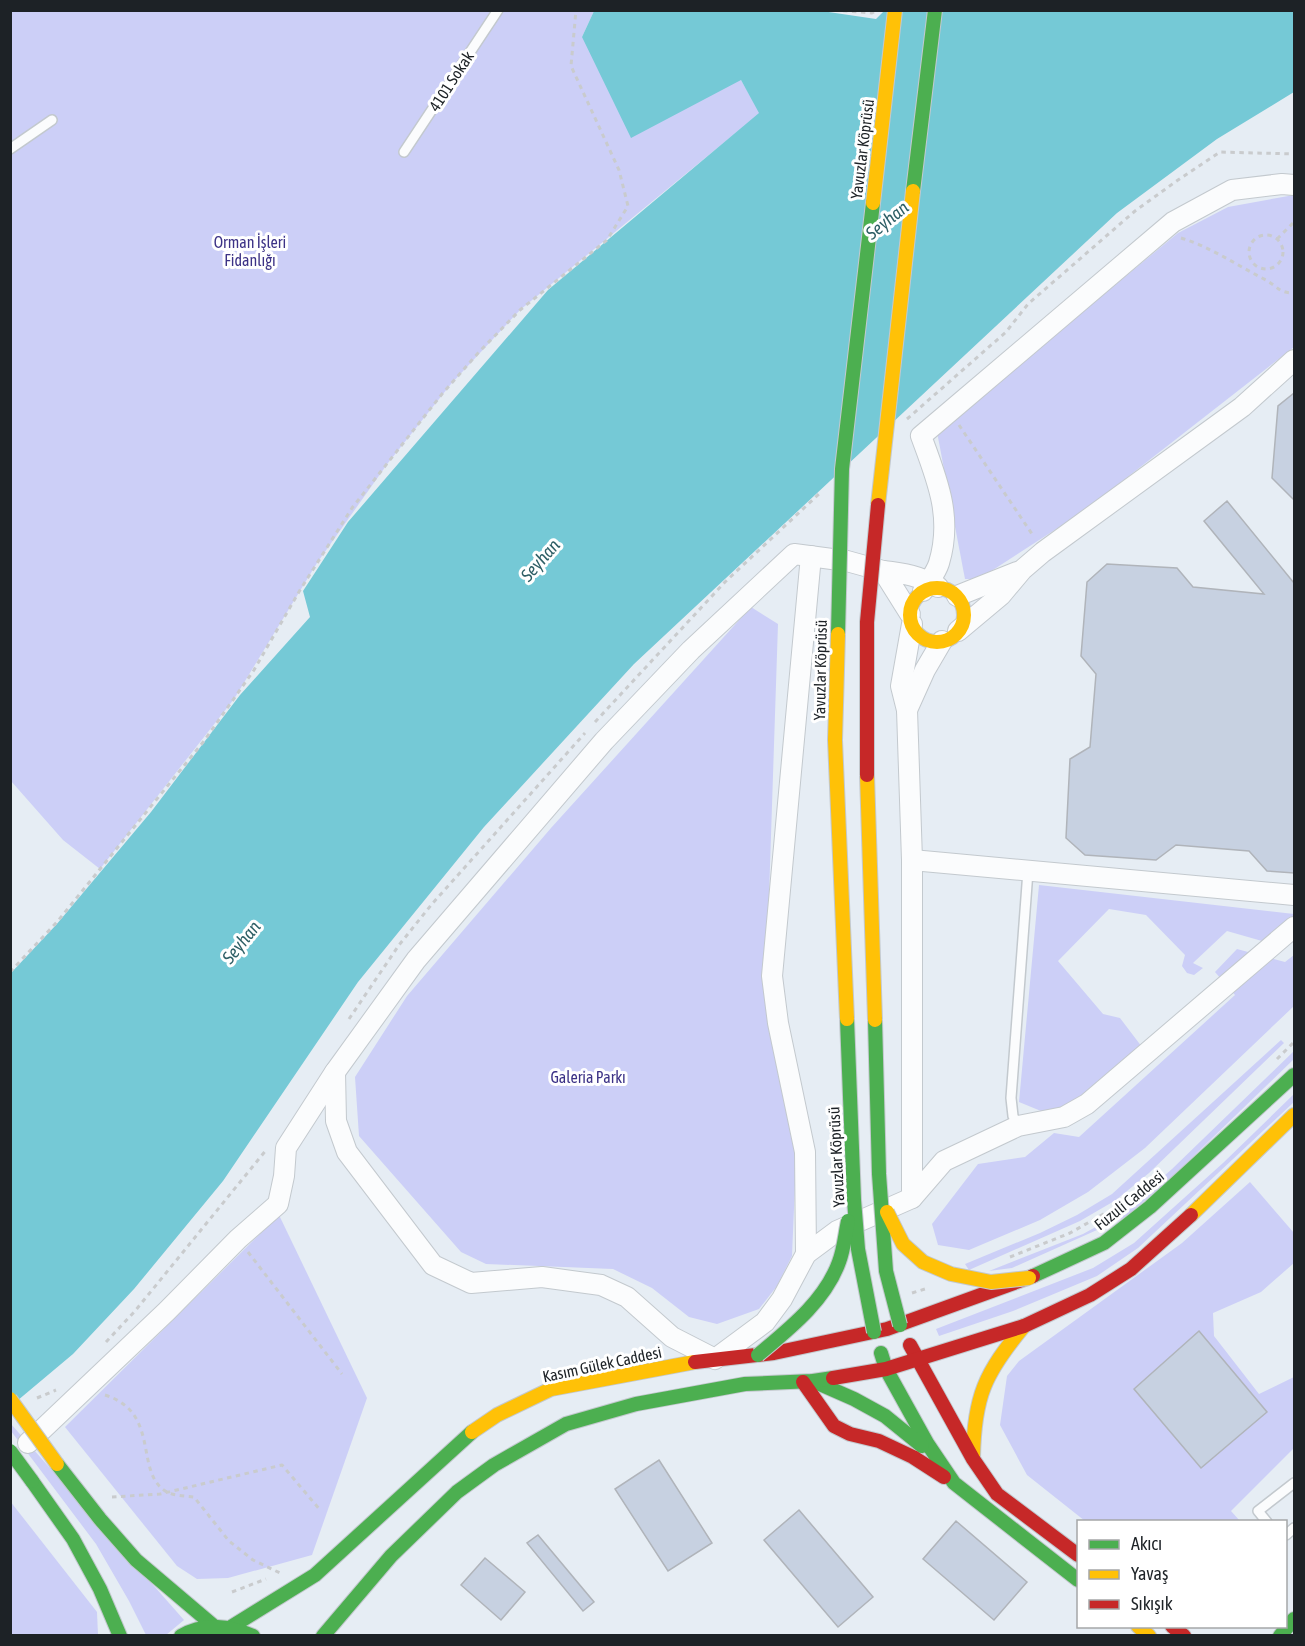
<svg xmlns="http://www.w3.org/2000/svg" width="1305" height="1646" viewBox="0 0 1305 1646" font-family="'Asap Condensed',sans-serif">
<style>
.green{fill:#cccff7}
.water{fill:#75c9d6}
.building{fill:#c7d1e1;stroke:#b0b4ba;stroke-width:1.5}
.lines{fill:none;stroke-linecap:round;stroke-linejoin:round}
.lane-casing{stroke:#c3c9ce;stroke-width:12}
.street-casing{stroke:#c3c9ce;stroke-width:22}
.fast-casing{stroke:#c3c9ce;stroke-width:16}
.slow-casing{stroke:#c3c9ce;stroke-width:16}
.jam-casing{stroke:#c3c9ce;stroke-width:16}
.path{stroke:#c9cbcd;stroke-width:3;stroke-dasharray:4.5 4.5;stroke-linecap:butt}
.lane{stroke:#fbfcfd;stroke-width:9}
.street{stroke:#fbfcfd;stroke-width:20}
.fast{stroke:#4caf50;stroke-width:14}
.slow{stroke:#ffc107;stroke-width:14}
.jam{stroke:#c62828;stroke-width:14}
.fast-bridge-casing{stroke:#c3c9ce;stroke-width:16;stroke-linecap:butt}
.slow-bridge-casing{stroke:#c3c9ce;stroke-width:16;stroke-linecap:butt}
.jam-bridge-casing{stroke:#c3c9ce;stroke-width:16;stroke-linecap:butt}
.fast-bridge{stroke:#4caf50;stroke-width:14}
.slow-bridge{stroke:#ffc107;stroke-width:14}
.jam-bridge{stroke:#c62828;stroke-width:14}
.labels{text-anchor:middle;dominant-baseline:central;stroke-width:6;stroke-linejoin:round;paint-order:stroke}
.street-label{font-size:16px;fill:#1d2226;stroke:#fff}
.park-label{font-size:16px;fill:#3c3286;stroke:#fff}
.water-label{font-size:18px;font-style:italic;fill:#2e5f66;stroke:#fff}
</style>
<rect width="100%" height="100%" fill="#e6edf4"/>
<g class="green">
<path d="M10,11H594L582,37L741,80L760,113L520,310L451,384L388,463L317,563L234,699L100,869L63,840L11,781Z"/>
<path d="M1294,195V347L1084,511L979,579H965L937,432L1178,233L1228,207Z"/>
<path d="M751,607L778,624L766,987L796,1160L792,1256L777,1286L759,1309L717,1324L689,1317L652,1288L613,1269L486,1264L461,1252L359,1136L355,1077L407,996L551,828Z"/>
<path d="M1039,885L1294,914V916L1269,943L1227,931L1193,963L1203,968L1194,975L1187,973L1182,966L1185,955L1146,915L1109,909L1058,961L1103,1014L1120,1018L1142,1047L1058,1118L1019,1102Z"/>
<path d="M1237,949L1285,962L1294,955V1006L1145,1148L1088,1192L1040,1220L969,1250L938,1245L932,1224L978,1164L1025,1157L1054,1133L1079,1137L1235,995L1215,972Z"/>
<path d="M1281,1040L1284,1043L1149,1173L1116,1200L1080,1221L969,1270L965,1264L1040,1233L1077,1215L1112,1194Z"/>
<path d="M1294,1051V1059L1175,1174L1126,1217L1012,1268L989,1271L1083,1234L1123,1212L1172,1169Z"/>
<path d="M1294,1094V1102L1138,1248L1097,1276L1013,1311L939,1336L936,1329L1093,1268L1134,1243L1223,1163Z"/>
<path d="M1250,1182L1294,1233V1263L1261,1292L1213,1313L1214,1336L1259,1394L1294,1377V1448L1231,1511L1240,1521H1085L1027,1475L1000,1425L1007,1376L1019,1361L1182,1243Z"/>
<path d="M279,1215L367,1398L312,1555L228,1578L197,1579L177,1566L65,1427Z"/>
<path d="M11,1424L184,1620L166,1635H146L129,1601L96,1544L11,1431Z"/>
<path d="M10,1501L97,1612L98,1635H11Z"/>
</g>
<path class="water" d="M815,10L876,19L885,10L1294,11V92L1217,139L1117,213L634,664L484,827L358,982L223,1181L134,1289L73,1354L11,1406L10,974L56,925L151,812L240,695L310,617L303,591L348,522L548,290L759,113L741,80L631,138L582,37L594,11Z"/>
<g class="building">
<path d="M1294,393V500L1272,478L1278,406Z"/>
<path d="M1227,501L1294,583V873L1267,871L1249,851L1176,845L1156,860L1085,855L1066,838L1070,759L1090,747L1096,674L1081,656L1087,582L1107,564L1177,568L1193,587L1264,594L1204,521Z"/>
<path d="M1199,1331L1267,1412L1201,1468L1134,1389Z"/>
<path d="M659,1460L712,1543L668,1571L615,1489Z"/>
<path d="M799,1510L873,1597L838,1627L764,1540Z"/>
<path d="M956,1521L1027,1582L994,1620L923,1559Z"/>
<path d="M538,1535L594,1602L583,1611L527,1543Z"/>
<path d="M485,1558L525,1592L501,1620L461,1585Z"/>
</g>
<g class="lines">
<defs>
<g id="lane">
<path d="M10,149L52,120"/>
<path d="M404,152L498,10"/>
<path d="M1018,1126L1013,1116L1011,1098L1028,871"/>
<path d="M1267,1522L1258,1511L1294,1483"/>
<path d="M1286,1535L1294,1528"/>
</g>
<g id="street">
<path d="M923,591C928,582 936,573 939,563C953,517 937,479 921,436L1173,222L1232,190L1282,184L1294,185"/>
<path d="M957,596L1017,572"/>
<path d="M910,614L883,571C903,573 921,576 938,587"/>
<path d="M912,624L901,686L907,710L912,860V1198"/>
<path d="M958,631L1001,595L1022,570L1043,552L1242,407L1294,360"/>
<path d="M907,710L925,670L942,641"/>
<path d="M912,860L1294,895"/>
<path d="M335,1072L336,1121L347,1152L433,1265L471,1283L542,1277L601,1285L627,1297L672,1337L715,1359L765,1322L782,1299L806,1254L837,1231L912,1198L944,1161L1018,1126L1064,1117L1087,1104L1294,927"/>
<path d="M806,1254L805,1152L778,1023L772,976L811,556"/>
<path d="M28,1443L167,1311L238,1239L278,1204L284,1176L286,1148L335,1072L416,960L604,741L691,650L794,554L847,561L883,571"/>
</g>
<g id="fast">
<path d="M1033,1276L1104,1243L1150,1207L1294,1075"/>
<path d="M881,1353L886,1369L927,1443L954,1483L1078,1580"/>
<path d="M813,1381L854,1399L885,1416L922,1446"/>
<path d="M57,1464L100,1519L136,1560L215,1627"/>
<path d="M32,1481L73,1539L100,1589L120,1636"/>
<path d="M231,1627L315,1575L472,1432"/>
<path d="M181,1636C205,1622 229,1626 253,1636"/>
<path d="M323,1636L391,1556L457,1492L494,1465L566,1424L636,1404L745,1384L813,1381L833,1378"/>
<path d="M1280,1636L1294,1619"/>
</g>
<g id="slow">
<circle cx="937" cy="615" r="27"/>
<path d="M1191,1215L1294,1115"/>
<path d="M472,1432L497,1415L551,1389L695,1362"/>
<path d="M973,1458C974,1396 985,1373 1024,1326"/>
<path d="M1138,1626L1149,1636"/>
</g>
<g id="jam">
<path d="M910,1345L973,1459L997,1494L1078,1555"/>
<path d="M695,1362L774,1353L887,1329L1033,1276"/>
<path d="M833,1378L886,1369L1024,1326L1090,1295L1131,1269L1191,1215"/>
<path d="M803,1382L834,1426L850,1434L879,1441L913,1457L944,1477"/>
<path d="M1172,1626L1184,1636"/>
</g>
</defs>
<use href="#lane" class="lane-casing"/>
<use href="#street" class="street-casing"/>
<use href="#fast" class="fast-casing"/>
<use href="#slow" class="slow-casing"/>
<use href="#jam" class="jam-casing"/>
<g class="path">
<path d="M834,10L872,13L874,12"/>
<circle cx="1266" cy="252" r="17"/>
<path d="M1181,238C1211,247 1238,266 1266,280C1278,287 1279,293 1294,293"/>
<path d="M1277,239L1294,222"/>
<path d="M907,419L1006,332L1028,304L1135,211L1178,180L1220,152L1294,154"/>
<path d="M959,425L1034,537"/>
<path d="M595,722L725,582L820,493"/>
<path d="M10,972L57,922L204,741L254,670L300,590L352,508L442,394L479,352L520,310L607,240L628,206L619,170L571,66L576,10"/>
<path d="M349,1019L399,945L432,904L585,733"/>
<path d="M1277,1059L1294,1042"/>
<path d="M248,1252L342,1374"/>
<path d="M1010,1257L1070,1233L1107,1212"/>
<path d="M912,1293L928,1288"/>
<path d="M106,1342L135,1311L267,1149"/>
<path d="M105,1395C162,1413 133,1473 167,1492C174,1496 186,1496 194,1497L229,1541L253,1560L280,1573"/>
<path d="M37,1398L56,1390"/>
<path d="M112,1497L160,1494L282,1465L321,1511"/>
<path d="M232,1592L266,1579"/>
</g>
<use href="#lane" class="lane"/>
<use href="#street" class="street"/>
<use href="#fast" class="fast"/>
<use href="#slow" class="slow"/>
<use href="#jam" class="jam"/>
<defs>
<g id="fast-bridge">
<path d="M913,191L935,10"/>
<path d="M838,634L842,469L873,203"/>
<path d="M847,1019L854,1200L858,1249L874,1332"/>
<path d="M875,1020L879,1174L886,1271L900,1325"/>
<path d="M758,1355C789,1329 825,1301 839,1262C844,1249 845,1235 848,1221"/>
<path d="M10,1451L32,1481"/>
</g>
<g id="slow-bridge">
<path d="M873,203L895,10"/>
<path d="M878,505L913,191"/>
<path d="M838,634L835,740L847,1019"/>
<path d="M867,775L875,1020"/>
<path d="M887,1212L903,1244L923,1262L951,1274L991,1282L1029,1278"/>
<path d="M10,1399L57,1464"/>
</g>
<path id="jam-bridge" d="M867,775V622L878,505"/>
</defs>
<use href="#fast-bridge" class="fast-bridge-casing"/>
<use href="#slow-bridge" class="slow-bridge-casing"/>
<use href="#jam-bridge" class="jam-bridge-casing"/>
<use href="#fast-bridge" class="fast-bridge"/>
<use href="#slow-bridge" class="slow-bridge"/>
<use href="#jam-bridge" class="jam-bridge"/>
</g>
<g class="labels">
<g class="street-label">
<text transform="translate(451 81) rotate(-57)">4101 Sokak</text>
<text transform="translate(862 149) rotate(-83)">Yavuzlar Köprüsü</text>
<text transform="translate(820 670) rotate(-89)">Yavuzlar Köprüsü</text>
<text transform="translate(836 1157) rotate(-93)">Yavuzlar Köprüsü</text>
<text transform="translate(1129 1200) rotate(-39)">Fuzuli Caddesi</text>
<text transform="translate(602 1364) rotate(-12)">Kasım Gülek Caddesi</text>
</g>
<g class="park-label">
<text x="250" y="242">Orman İşleri<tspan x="250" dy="18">Fidanlığı</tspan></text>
<text x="588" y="1077">Galeria Parkı</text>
</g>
<g class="water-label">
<text transform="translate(887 220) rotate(-39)">Seyhan</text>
<text transform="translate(540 560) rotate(-49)">Seyhan</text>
<text transform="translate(241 942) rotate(-51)">Seyhan</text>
</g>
</g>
<rect width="1305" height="1646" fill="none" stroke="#1d2226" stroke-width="24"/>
<rect x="1077" y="1520" width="210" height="108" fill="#ffffff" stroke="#a5a7a8" stroke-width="1.5"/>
<rect x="1089" y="1540" width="30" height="9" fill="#4caf50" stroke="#a5a7a8" stroke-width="1.5"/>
<text x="1131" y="1550" font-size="18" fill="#1d2226">Akıcı</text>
<rect x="1089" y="1570" width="30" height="9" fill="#ffc107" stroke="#a5a7a8" stroke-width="1.5"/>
<text x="1131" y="1580" font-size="18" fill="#1d2226">Yavaş</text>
<rect x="1089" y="1600" width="30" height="9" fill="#c62828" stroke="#a5a7a8" stroke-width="1.5"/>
<text x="1131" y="1610" font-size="18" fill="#1d2226">Sıkışık</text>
</svg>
